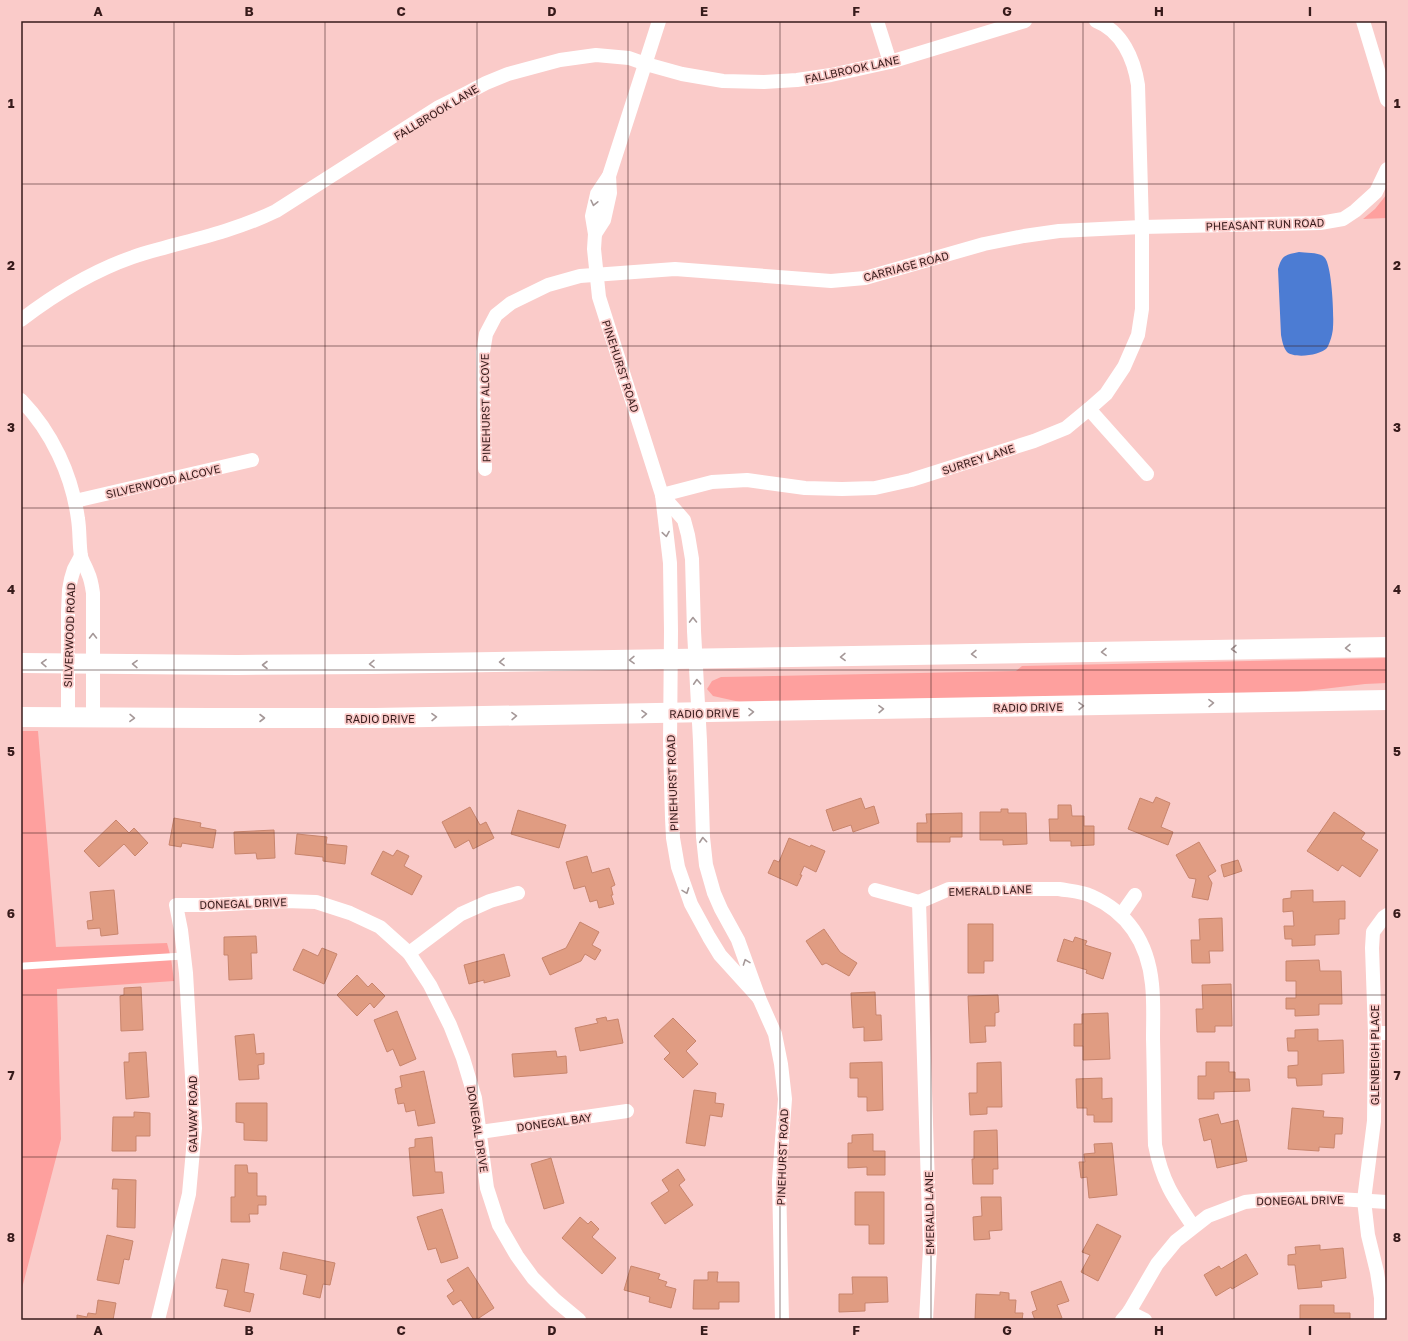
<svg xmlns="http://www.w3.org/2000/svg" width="1408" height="1341" viewBox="0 0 1408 1341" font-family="'Golos Text',sans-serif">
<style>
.green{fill:#fea09e}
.water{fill:#4c7cd3}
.building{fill:#e09c82;stroke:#c8856d}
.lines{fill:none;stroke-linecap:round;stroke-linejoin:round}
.service{stroke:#fff;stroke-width:7}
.minor{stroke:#fff;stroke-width:14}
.secondary{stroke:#fff;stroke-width:20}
.oneway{stroke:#a59898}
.grid{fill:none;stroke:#371b1b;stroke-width:1;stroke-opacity:0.55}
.labels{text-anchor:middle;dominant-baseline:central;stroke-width:3.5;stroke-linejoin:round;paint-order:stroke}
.street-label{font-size:11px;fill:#371b1b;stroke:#facbc9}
.neatline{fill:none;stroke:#371b1b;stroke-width:1.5}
.grid-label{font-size:13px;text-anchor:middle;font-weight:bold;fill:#371b1b}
</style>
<rect width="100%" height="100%" fill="#facbc9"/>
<g class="green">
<path d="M1387,194V218L1363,219L1375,209Z"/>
<path d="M1387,658V683L1365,684L1298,692L740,702L713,696L707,689L712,681L721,677L1016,671L1022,666Z"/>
<path d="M21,731H38L56,947L167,943L171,958L174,981L57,989L61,1139L21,1292Z"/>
</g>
<path class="water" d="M1299,252C1306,253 1321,252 1325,258C1332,267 1334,315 1333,327C1333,333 1330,343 1327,348C1321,355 1295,359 1287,352C1283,347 1282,340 1281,335L1278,269C1282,255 1285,255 1299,252Z"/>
<g class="building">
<path d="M1156,797L1170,803L1161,827L1173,832L1168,845L1128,829L1140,798L1153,803Z"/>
<path d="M861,798L865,809L874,806L879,823L853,832L851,825L833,831L826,810Z"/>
<path d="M1058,805H1071L1072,816H1084V826H1094V845L1071,846V841H1050L1049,819H1058Z"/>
<path d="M470,807L480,825L486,822L494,838L473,849L469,840L455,848L442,822Z"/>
<path d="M1001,809H1008V813H1026L1027,844L1003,845V840H980V812H1001Z"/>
<path d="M518,810L566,825L559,848L511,834Z"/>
<path d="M1334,812L1365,833L1361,839L1378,850L1360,877L1342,865L1338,871L1307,851Z"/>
<path d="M962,813V837H950V842H917V823H927L926,814Z"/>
<path d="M174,818L201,823L200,827L216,830L213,848L182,843L181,847L169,845Z"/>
<path d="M116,820L129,833L134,828L148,843L135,856L124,844L99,867L84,851Z"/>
<path d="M274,830L275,858L257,859L256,853L235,854L234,832Z"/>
<path d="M297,834L327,837L326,844L347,846L345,864L323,861V857L295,854Z"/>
<path d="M789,838L810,847L811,845L825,851L816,872L804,866L800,875H802L797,886L768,873L774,860L779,862Z"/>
<path d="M1199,842L1216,871L1208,876L1212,883L1208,900L1192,897L1196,879L1189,878L1176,855Z"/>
<path d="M397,850L409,856L404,866L422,876L412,895L371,874L383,851L393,856Z"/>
<path d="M587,856L592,873L609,868L615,885L611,887L613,895H611L614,904L599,908L597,900L590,902L585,886L574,889L566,862Z"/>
<path d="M1238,860L1242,871L1224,877L1221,865Z"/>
<path d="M114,890L118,934L101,936L100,928L88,929L87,921L93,920L90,892Z"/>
<path d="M1313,890V902L1345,901V919H1339V934L1315,935V945L1292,946V939H1285L1284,926H1294L1293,911L1283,912V899L1291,898V891Z"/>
<path d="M1222,918L1223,951H1209L1210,963H1192L1191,940H1200L1199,919Z"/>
<path d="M580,922L599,932L592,945L601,950L595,960L585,954L581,961L550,975L542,958L566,948Z"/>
<path d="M968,924H993V961H984V973H968Z"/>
<path d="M824,929L840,952L857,963L849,976L826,963L822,965L806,941Z"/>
<path d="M256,936L257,953H251L252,979L229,980L228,955H224V937Z"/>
<path d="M1075,937L1087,941L1085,945L1111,953L1103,979L1086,973L1087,970L1057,961L1064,939L1073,942Z"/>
<path d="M322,948L337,954L324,984L293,970L303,949L318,956Z"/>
<path d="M504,954L510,976L484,983V980L469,984L464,965Z"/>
<path d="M1319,960L1320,971H1341L1342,1004H1319V1015L1295,1016V1009H1286V998H1296V981H1286V961Z"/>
<path d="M357,975L368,987L372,983L385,996L374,1008L370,1003L357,1016L337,995Z"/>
<path d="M1231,984L1232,1026H1215V1032H1197L1196,1009H1203L1202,985Z"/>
<path d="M141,987L143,1030L121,1031L120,996L124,995V988Z"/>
<path d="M875,992L876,1015H881L882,1040L864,1041V1027L853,1028L851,993Z"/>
<path d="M998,995L999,1012L995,1013V1026H985L986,1042L970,1043L968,996Z"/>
<path d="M397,1011L416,1059L400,1066L393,1049L387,1052L374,1020Z"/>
<path d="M1108,1013L1110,1059L1083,1060V1046H1074V1024H1082V1014Z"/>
<path d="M606,1017L607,1021L618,1019L623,1043L580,1051L575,1028L598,1023L596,1019Z"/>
<path d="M673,1018L696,1041L686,1051L698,1064L683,1078L664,1059L670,1053L654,1036Z"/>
<path d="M1318,1029V1041L1343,1040L1344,1073L1322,1074V1085L1297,1086L1296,1078H1288V1066L1298,1065V1051H1288L1287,1038H1295V1030Z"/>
<path d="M254,1034L256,1054L264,1053V1064L258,1065L259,1079L239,1080L235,1036Z"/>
<path d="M556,1051L557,1057L566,1056L567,1073L514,1077L512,1054Z"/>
<path d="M146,1052L149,1097L126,1099L124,1062H129V1053Z"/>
<path d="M882,1062L883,1110L867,1111V1097H858V1078H850V1063Z"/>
<path d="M1001,1062L1002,1107H987V1114L970,1115L969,1093H977V1063Z"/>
<path d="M1206,1062H1229V1072H1235V1079H1249L1250,1091L1214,1092V1099H1198V1076H1206Z"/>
<path d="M424,1071L435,1123L418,1126L415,1110L406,1112L404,1103L398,1104L395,1089L402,1087L400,1076Z"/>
<path d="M1102,1078V1099L1112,1098V1122H1094V1115H1087V1108H1077L1076,1079Z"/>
<path d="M694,1090L716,1093L715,1103L724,1104L722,1117L710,1115L705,1146L686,1143Z"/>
<path d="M236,1103H267V1141L244,1140V1123L236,1122Z"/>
<path d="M1292,1108L1324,1111L1323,1117L1343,1118L1342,1134H1335L1334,1148L1319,1147V1151L1288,1149Z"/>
<path d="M134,1112L150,1113V1136H136V1151H112L113,1117H134Z"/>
<path d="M1218,1114L1221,1124L1238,1120L1247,1161L1217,1168L1211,1139L1204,1141L1199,1119Z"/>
<path d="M997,1130L998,1169H993V1184H973L972,1159H974V1131Z"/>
<path d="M873,1134V1151H885V1175H867V1167L848,1168V1143H852V1135Z"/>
<path d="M432,1137L435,1172H442L444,1193L413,1196L409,1148L415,1147V1139Z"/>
<path d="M1112,1143L1117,1195L1089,1198L1087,1177L1081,1178L1079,1162H1085L1084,1154L1095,1153L1094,1144Z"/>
<path d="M551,1158L564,1203L544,1209L531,1164Z"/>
<path d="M235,1165H247L248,1173H257V1196H266V1205H258V1214H249L250,1222H231V1197H235Z"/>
<path d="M678,1169L685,1180L679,1185L693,1205L665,1224L651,1203L669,1191L662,1180Z"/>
<path d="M113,1179L136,1180L135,1228L117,1227L118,1189H112Z"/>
<path d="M855,1192H884V1244H869V1225H855Z"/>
<path d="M981,1197H1001L1002,1230L989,1231L990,1239L974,1240L973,1217L982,1216Z"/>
<path d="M442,1209L458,1258L441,1263L436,1248L428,1250L417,1217Z"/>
<path d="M580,1217L588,1224L591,1221L599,1229L592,1237L616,1258L602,1274L562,1238Z"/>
<path d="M1097,1224L1121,1236L1098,1281L1081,1272L1090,1255L1082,1252Z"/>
<path d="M107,1235L133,1241L129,1260L124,1259L119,1284L97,1280Z"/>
<path d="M1320,1245V1250L1343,1248L1346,1278L1321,1281L1322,1287L1298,1289L1295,1265H1288V1255L1296,1254L1295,1247Z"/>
<path d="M283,1252L335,1263L330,1285L323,1284L320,1298L303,1294L307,1275L280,1269Z"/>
<path d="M1246,1254L1258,1274L1232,1289L1231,1287L1216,1296L1204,1275L1219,1266L1221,1269Z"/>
<path d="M222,1259L249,1264L244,1292L254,1294L250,1312L224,1306L228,1290L216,1288Z"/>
<path d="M631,1266L660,1274L658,1279L667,1282L665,1286L676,1289L671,1308L649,1302L650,1297L624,1290Z"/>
<path d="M468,1267L494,1308L476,1320H474L461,1300L453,1305L447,1296L454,1291L447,1280Z"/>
<path d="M708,1272H718L717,1282H739V1302H719V1309H693L694,1280H708Z"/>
<path d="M852,1277H887L888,1302L865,1303V1311L839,1312V1294H853Z"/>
<path d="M1061,1281L1069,1301L1057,1305L1062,1318L1056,1320H1035L1032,1312L1037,1310L1031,1292Z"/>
<path d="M1000,1292L1009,1293V1300H1016L1015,1313H1023L1022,1320H975L976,1294L1000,1295Z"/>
<path d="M98,1300L116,1303L113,1320H77V1315L87,1317L88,1313L96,1314Z"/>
<path d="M1300,1305H1334V1313H1350V1320H1300Z"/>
</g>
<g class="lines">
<path class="service" d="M24,966L183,956"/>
<g class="minor">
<path d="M659,21L609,176L597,194L592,216L595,234L594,249L599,297L662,495L670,563L671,631L670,743L672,818L673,838L678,867L691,904L709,937L720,955L759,998"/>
<path d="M877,21L890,62"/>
<path d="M1363,21L1387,100"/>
<path d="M595,234L604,220L610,193L609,176"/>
<path d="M21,320C55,294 93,271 133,257C146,252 161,249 174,245C209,236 243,227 276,211L439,107L465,94L486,83L508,74L560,60L596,55L629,58L646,64L682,74L723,81L764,82L797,80L831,75L890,62L1025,21"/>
<path d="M21,400C52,432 72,475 78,519C80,531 79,544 81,556C82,561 86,567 88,573C91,579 92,586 93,593V717"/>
<path d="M1089,409L1147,474"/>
<path d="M485,469L483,352L486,334L496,315L511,303L548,285L580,276L675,269L831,281L865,278L984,244L1024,236L1059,231L1142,227L1320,223L1343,219L1355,211L1376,192L1387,169"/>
<path d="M662,495L712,482L747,480L805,488L842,489L875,488L911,480L1034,441L1066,428L1089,409L1106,394L1124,367L1138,335L1142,309V227L1138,85C1134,59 1122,31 1096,21"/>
<path d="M662,495L684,520L688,535L692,559L694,631L700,741L703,837L706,865L714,893L721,909L738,940L759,998L775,1034L781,1064L785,1099L779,1180L782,1320"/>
<path d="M75,501L252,460"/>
<path d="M68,717V612L69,590L71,579L74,569L81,556"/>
<path d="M875,890L919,902"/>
<path d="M919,902L949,889H1059C1070,891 1081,891 1091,896C1129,913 1148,944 1152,984C1154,1002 1153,1021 1153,1039C1154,1074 1154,1110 1155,1145C1162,1181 1173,1197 1193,1226"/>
<path d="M919,902L930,1249L926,1320"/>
<path d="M1121,915L1135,895"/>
<path d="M409,953L461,914L490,901L518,893"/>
<path d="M1375,1033H1387"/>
<path d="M480,1132L627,1111"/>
<path d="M1129,1312L1145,1320"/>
<path d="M158,1320L189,1194L195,1128L186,973L181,930L176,905H210L285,901L316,902L350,913L380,927L409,953L430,985L450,1025L463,1058L475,1098L487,1188L499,1225L517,1256L533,1278L555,1300L579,1320"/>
<path d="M1122,1320L1129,1312L1157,1264L1176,1241L1208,1216L1245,1202L1263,1200L1322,1198L1387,1202"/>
<path d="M1381,1320V1298L1377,1272L1368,1235L1364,1200L1374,1121L1375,1033L1372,948L1373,932L1384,917L1387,915"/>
</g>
<g class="secondary">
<path d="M21,663L237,665L371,664L1387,647"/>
<path d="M21,717L209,718H375L1387,700"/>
</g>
</g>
<defs><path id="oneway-chevron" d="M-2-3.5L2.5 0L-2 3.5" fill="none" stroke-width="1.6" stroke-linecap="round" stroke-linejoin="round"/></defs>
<g class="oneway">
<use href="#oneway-chevron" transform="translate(594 203) rotate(103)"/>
<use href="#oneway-chevron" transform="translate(666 534) rotate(81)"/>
<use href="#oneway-chevron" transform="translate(693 620) rotate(-91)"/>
<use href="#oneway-chevron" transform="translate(93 636) rotate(-90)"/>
<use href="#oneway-chevron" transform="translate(1348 648) rotate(179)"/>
<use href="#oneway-chevron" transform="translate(1234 649) rotate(179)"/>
<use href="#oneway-chevron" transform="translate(1104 652) rotate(179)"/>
<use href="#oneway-chevron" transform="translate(974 654) rotate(179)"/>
<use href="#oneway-chevron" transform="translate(843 657) rotate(179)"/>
<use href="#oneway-chevron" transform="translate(632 660) rotate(179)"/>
<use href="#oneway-chevron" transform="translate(502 662) rotate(179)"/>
<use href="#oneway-chevron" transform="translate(44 663) rotate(-179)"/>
<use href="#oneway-chevron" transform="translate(135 664) rotate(-179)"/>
<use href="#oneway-chevron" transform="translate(372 664) rotate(179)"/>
<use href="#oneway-chevron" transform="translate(265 665) rotate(180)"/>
<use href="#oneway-chevron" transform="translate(697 682) rotate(-93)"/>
<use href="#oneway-chevron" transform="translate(1211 703) rotate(-1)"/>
<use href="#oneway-chevron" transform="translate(1081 706) rotate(-1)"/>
<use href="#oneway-chevron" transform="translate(881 709) rotate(-1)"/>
<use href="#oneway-chevron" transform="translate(751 712) rotate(-1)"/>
<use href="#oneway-chevron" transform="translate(644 714) rotate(-1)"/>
<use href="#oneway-chevron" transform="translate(514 716) rotate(-1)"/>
<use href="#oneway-chevron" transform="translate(434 717) rotate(-1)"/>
<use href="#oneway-chevron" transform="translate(132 718) rotate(1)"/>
<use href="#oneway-chevron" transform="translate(262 718)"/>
<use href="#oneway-chevron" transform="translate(703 840) rotate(-95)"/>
<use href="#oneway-chevron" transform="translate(686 891) rotate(70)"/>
<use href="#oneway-chevron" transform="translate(746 962) rotate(-110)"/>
</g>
<path class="grid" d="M174,21V1320M325,21V1320M477,21V1320M628,21V1320M780,21V1320M931,21V1320M1083,21V1320M1234,21V1320M21,184H1387M21,346H1387M21,508H1387M21,670H1387M21,833H1387M21,995H1387M21,1157H1387"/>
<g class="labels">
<g class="street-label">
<text transform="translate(852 69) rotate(-12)">FALLBROOK LANE</text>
<text transform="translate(436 112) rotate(-31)">FALLBROOK LANE</text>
<text transform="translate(1265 224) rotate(-2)">PHEASANT RUN ROAD</text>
<text transform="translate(906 266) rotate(-15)">CARRIAGE ROAD</text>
<text transform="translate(621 366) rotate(72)">PINEHURST ROAD</text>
<text transform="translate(485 408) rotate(-91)">PINEHURST ALCOVE</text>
<text transform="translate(978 459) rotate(-18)">SURREY LANE</text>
<text transform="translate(163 481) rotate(-13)">SILVERWOOD ALCOVE</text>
<text transform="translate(69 635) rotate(-88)">SILVERWOOD ROAD</text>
<text transform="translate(1028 707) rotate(-1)">RADIO DRIVE</text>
<text transform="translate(704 713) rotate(-1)">RADIO DRIVE</text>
<text x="380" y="718">RADIO DRIVE</text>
<text transform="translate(672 783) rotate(-92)">PINEHURST ROAD</text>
<text transform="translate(990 890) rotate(-2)">EMERALD LANE</text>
<text transform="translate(243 903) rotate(-2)">DONEGAL DRIVE</text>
<text transform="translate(1374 1055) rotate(-90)">GLENBEIGH PLACE</text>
<text transform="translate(192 1114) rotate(-90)">GALWAY ROAD</text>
<text transform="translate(554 1122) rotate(-8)">DONEGAL BAY</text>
<text transform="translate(478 1129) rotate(81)">DONEGAL DRIVE</text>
<text transform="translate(782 1157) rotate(-88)">PINEHURST ROAD</text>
<text transform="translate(1300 1200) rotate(-1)">DONEGAL DRIVE</text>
<text transform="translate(929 1213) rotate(-91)">EMERALD LANE</text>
</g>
</g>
<rect width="1408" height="1341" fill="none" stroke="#facbc9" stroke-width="44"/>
<rect x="22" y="22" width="1364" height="1297" class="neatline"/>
<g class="grid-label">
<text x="98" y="16">A</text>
<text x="249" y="16">B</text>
<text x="401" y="16">C</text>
<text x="552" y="16">D</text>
<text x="704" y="16">E</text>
<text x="856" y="16">F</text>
<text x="1007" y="16">G</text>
<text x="1159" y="16">H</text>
<text x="1310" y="16">I</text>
<text x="11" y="108">1</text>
<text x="1397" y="108">1</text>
<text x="11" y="270">2</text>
<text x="1397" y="270">2</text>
<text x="11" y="432">3</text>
<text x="1397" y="432">3</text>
<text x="11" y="594">4</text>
<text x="1397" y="594">4</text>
<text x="11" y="756">5</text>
<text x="1397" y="756">5</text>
<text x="11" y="918">6</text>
<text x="1397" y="918">6</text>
<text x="11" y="1080">7</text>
<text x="1397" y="1080">7</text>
<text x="11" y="1242">8</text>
<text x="1397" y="1242">8</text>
<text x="98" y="1335">A</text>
<text x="249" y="1335">B</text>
<text x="401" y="1335">C</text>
<text x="552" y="1335">D</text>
<text x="704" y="1335">E</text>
<text x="856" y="1335">F</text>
<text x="1007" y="1335">G</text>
<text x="1159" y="1335">H</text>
<text x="1310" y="1335">I</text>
</g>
</svg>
